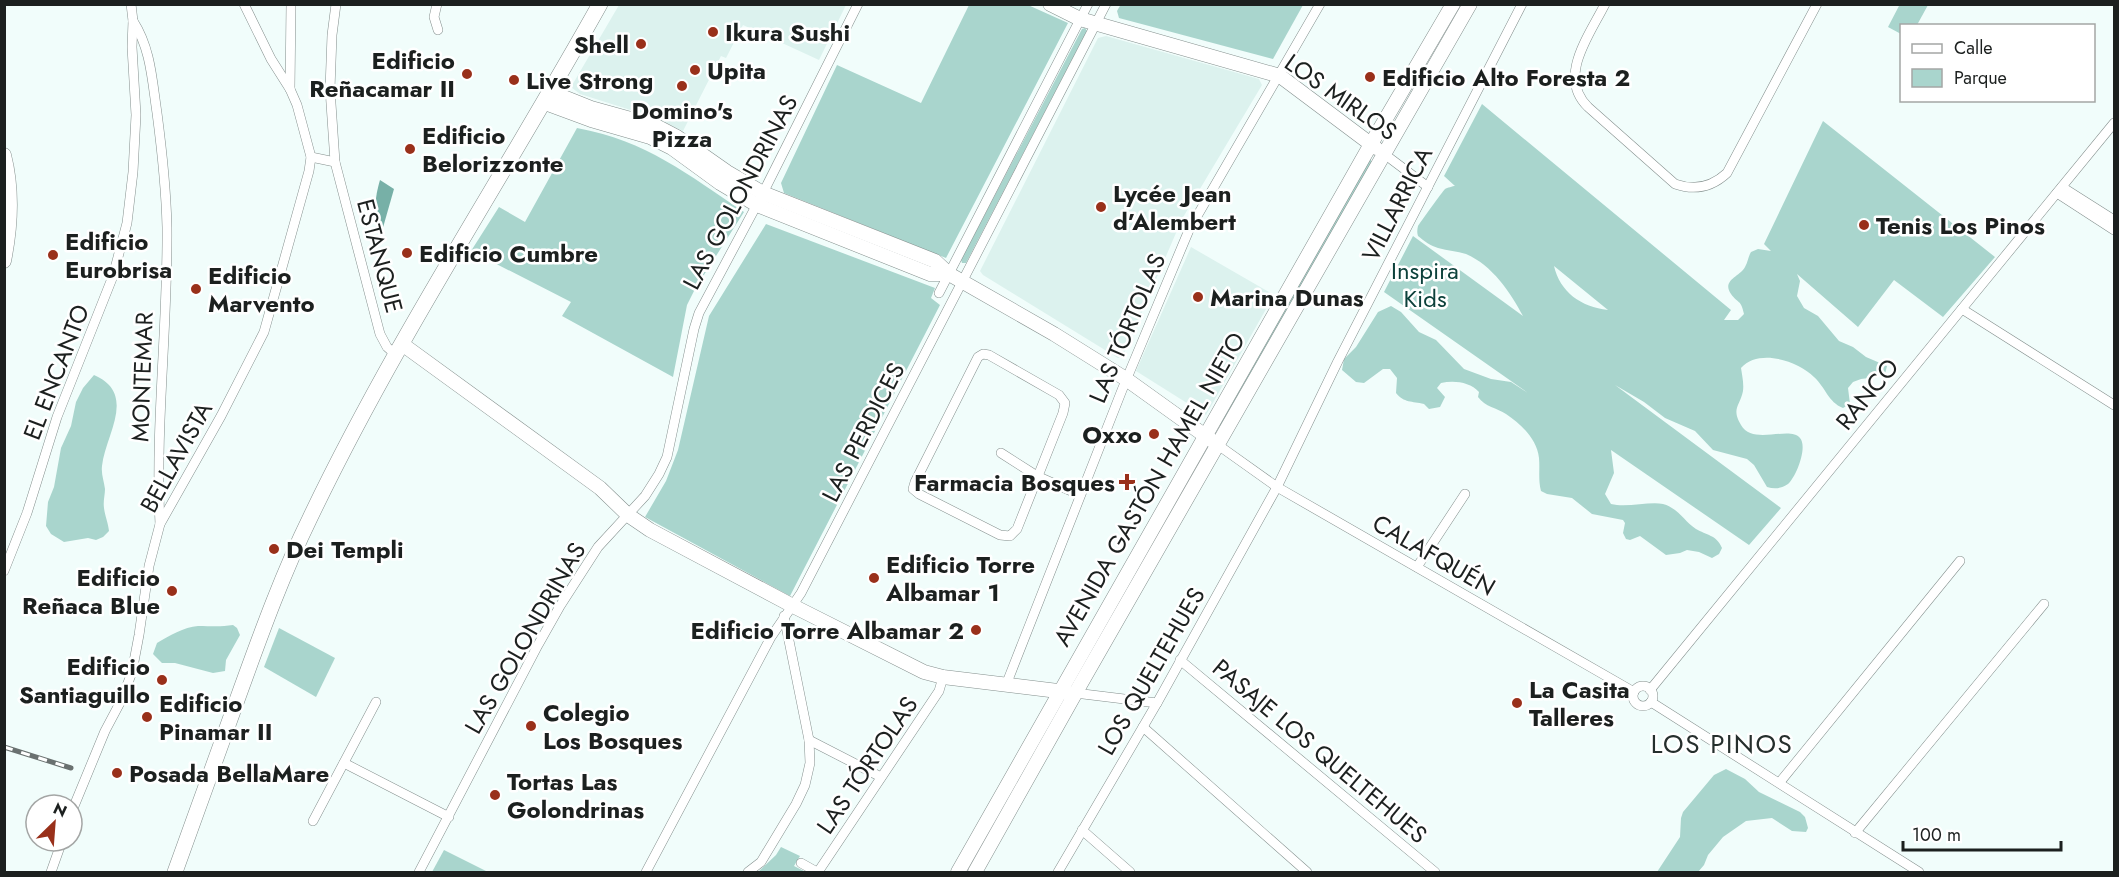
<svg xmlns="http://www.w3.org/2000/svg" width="2119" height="877" viewBox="0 0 2119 877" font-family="Jost,sans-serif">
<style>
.built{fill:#dcf2ee}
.green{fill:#a9d5cd;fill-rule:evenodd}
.water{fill:#77b0a7}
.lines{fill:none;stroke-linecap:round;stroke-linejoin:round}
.street-casing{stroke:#848f8d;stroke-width:10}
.secondary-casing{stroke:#848f8d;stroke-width:15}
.primary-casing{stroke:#848f8d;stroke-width:16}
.street{stroke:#fff;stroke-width:9}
.secondary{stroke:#fff;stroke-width:14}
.primary{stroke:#fff;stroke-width:15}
.rail-casing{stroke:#6a7170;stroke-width:5}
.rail{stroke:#fff;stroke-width:3;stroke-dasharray:9;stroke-linecap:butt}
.poi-dot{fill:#99301a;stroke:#fff;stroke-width:2}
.labels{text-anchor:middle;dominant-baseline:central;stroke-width:5;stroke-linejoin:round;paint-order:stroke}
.poi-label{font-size:24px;font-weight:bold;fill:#1c201f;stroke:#fff;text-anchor:start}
.street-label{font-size:24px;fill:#1c201f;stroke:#fff}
.park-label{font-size:24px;fill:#0c413b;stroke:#fff}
.neighbourhood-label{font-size:26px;letter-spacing:1.5px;fill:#262f2d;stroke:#fff}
</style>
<rect width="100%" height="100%" fill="#f1fdfb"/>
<g class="built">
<path d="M619,5V4L846,5L819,60L743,25L726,58L721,56L683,131L656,118L580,94L571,87Z"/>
<path d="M1106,36L1259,79L1262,85L1182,219L1123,356L1118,358L983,275L980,271L1098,38Z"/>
<path d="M1191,247L1274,295L1206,415L1136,371Z"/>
</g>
<g class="green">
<path d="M1121,4H1303V5L1273,59L1119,18L1117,11Z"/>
<path d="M1900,4L1928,5L1917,25L1902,26L1901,34L1888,27Z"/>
<path d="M969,5H1028L1068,23L946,258L784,193L781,183L837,65L921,103Z"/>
<path d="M1085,28L1087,31L966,263H962L961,260L1082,29Z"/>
<path d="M1482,104L1731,310L1724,320H1738L1744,314C1741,299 1738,304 1731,294C1721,280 1741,276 1745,267C1748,262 1748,257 1751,252L1758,249L1771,251L1764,244L1823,121L1995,257L1943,317L1894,280L1858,327L1797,274L1800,281L1797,296L1804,308L1818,316L1839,341L1853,347L1866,357L1887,366L1885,374L1877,377L1861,379L1853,382L1848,388L1850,404L1843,408C1828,402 1826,388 1814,377C1798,361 1759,348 1741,368C1742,375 1744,383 1743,391C1740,406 1731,408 1741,425C1753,446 1790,425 1800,438C1808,447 1796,477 1788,484C1781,489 1774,489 1767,487L1754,465L1747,459L1713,450L1695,431L1665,418L1644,402L1615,385L1781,508L1749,545L1611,450L1614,473L1605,494L1611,504C1627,508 1650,501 1663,504C1678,508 1684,521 1696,529C1706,535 1717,535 1722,548L1719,554L1712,558L1699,552L1687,550L1680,553L1666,555L1640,536L1630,540L1626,539L1623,533L1625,523L1623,520L1592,514L1572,498L1547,494L1541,491C1538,480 1540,469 1539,458C1537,439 1521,424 1506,414C1497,408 1485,407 1478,397L1479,392C1470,382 1454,380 1441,383L1437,388L1445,397L1440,407L1429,409L1424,404C1412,401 1404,403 1396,393L1397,378L1390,369H1383L1364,383L1356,382L1342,370L1344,359L1356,347L1378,312L1391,306L1401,312L1419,332L1436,340L1464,369L1491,379L1511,382L1528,393L1384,292L1413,236L1523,316C1511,293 1492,265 1466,254C1457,251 1448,251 1438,248C1431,246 1424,241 1418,236C1417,233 1417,230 1418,226C1419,224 1443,191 1445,189C1447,188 1453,186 1455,186L1444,176ZM1554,266L1608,310C1581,307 1560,292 1554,266Z"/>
<path d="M577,128C647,141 687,174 744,212L695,289L687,305L673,377L562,316L571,302L471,251L499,207L525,222Z"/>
<path d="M1370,159L1372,162L1222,425L1217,426Z"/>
<path d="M766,224L935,288L931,298L940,305L790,596L645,517L666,481L678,450L709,316Z"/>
<path d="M94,375C138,394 105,435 102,466C101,474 104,481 105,489C105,495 103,501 104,508C105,516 108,522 109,531L103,537L96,540L88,538L64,542L51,534L46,526L48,502L54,487L61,448L71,426L76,402L83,388Z"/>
<path d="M233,625L237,628L240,635L226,660L225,671L213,673L175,663H162L153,654L157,643C169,636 184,627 198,626C211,626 221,627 233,625Z"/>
<path d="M279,628L335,658L316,697L264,667Z"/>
<path d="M1726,769L1745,779L1759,792L1800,812L1805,817L1808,828L1806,832L1792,831L1772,818L1746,821L1723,837L1708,855L1704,865L1698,872H1657L1680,837L1681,818L1683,812L1714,775Z"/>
<path d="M781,847L800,856L794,866L806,872H758L776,855Z"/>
<path d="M444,850L488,872H432Z"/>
</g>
<path class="water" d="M380,180L394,189L382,231C374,211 374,201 380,180Z"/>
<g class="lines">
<defs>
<g id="street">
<path d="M336,4L332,35L330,89L335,162L380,334L387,347L396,355"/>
<path d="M437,4L434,17L438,30"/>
<path d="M1605,4C1589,36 1557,77 1588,107L1675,184C1695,191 1712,187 1727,173L1817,4"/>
<path d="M133,21C151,49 152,80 157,113C162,151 166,188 167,227C168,326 155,425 160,524"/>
<path d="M290,89L291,4"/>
<path d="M1383,153L1428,187"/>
<path d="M311,157L335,162"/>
<path d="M2062,187L2114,220"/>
<path d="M2057,193L2114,230"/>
<path d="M939,293L1088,4"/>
<path d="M1962,309L2114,405"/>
<path d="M983,354L989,355L1059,395L1065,403L1063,413L1017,529L1010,536L1000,535L919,494L913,489L915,482L978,357Z"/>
<path d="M1218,445L1277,487L1634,692"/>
<path d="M1001,453L1037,476L1080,495"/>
<path d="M1417,567L1465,494"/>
<path d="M4,571L27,513L57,417L113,276L127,223L133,172L136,115L132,47L133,21L131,4"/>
<path d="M1180,660L1435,872"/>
<path d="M1006,685L1122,390L1189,230L1320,4"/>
<circle cx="1643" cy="696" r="10"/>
<path d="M1650,690L2114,123"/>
<path d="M1075,693L1157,703"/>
<path d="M1651,702L1919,872"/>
<path d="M1143,727L1307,872"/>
<path d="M809,740L881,777"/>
<path d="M344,763L449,817"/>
<path d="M1780,782L1960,561"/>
<path d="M72,811L105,731L122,699L132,672L139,635L149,566L160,524L221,416L264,332L309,171L311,157L297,105L290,89L271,59L244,4"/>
<path d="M313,821L376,702"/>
<path d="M1082,830L1130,872"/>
<path d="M1855,833L2044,604"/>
<path d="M801,863L817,872"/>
<path d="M51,872L62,841"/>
<path d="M419,872L538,645L560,606L598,547L645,496L659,474L667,457L694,329L699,313L763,193L858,4"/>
<path d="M646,872L771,637L801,593L1106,4"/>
<path d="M748,872L761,862L796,804L805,785L810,763L809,740L784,616"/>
<path d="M818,872L939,691L943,677"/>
<path d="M1058,872L1157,703L1277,487L1338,361L1522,4"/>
</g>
<g id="secondary">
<path d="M1050,4L1080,19L1280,76L1376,148"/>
<path d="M551,92L591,108L656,126L677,137L727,172L763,193L935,261L949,274L1054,334L1126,379L1211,440"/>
<path d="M545,103L591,120L650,137L672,148L720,183L757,205L930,274H949"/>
<path d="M4,155C13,190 11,226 4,261"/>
<path d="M402,344L600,488L628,515L650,530L793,606L924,672L943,677L1066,692"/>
<path d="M958,872L1371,144L1453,4"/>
<path d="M975,872L1080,685L1470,4"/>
</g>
<path id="primary" d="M175,872C197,811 219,750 241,689C262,631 283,573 310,518C395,340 504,176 600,4"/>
</defs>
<use href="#street" class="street-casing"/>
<use href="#secondary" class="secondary-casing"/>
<use href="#primary" class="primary-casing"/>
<use href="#street" class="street"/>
<use href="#secondary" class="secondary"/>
<use href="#primary" class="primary"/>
<defs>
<path id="rail" d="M4,747L71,768"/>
</defs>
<use href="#rail" class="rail-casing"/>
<use href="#rail" class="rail"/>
</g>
<g class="poi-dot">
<circle cx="713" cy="32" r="6"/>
<circle cx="641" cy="44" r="6"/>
<circle cx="695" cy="70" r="6"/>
<circle cx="467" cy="74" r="6"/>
<circle cx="1370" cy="77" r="6"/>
<circle cx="514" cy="80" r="6"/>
<circle cx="682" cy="86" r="6"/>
<circle cx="410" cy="149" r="6"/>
<circle cx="1101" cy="207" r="6"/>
<circle cx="1864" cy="225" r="6"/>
<circle cx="407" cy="253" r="6"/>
<circle cx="53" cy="255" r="6"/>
<circle cx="196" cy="289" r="6"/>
<circle cx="1198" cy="297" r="6"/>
<circle cx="1154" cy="434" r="6"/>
<path d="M1124 473h6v6h6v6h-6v6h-6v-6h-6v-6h6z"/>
<circle cx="274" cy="549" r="6"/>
<circle cx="874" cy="578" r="6"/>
<circle cx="172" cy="591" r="6"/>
<circle cx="976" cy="630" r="6"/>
<circle cx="162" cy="680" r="6"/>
<circle cx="1517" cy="703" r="6"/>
<circle cx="147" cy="717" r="6"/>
<circle cx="531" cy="726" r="6"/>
<circle cx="117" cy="773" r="6"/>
<circle cx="495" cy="795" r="6"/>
</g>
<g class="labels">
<g class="poi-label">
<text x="725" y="32">Ikura Sushi</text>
<text x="629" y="44" text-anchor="end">Shell</text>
<text x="455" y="60" text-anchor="end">Edificio<tspan x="455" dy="28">Reñacamar II</tspan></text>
<text x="707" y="70">Upita</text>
<text x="1382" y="77">Edificio Alto Foresta 2</text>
<text x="526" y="80">Live Strong</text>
<text x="682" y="110" text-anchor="middle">Domino's<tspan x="682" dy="28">Pizza</tspan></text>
<text x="422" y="135">Edificio<tspan x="422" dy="28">Belorizzonte</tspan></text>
<text x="1113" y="193">Lycée Jean<tspan x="1113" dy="28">d’Alembert</tspan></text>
<text x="1876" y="225">Tenis Los Pinos</text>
<text x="65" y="241">Edificio<tspan x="65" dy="28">Eurobrisa</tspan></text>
<text x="419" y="253">Edificio Cumbre</text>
<text x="208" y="275">Edificio<tspan x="208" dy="28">Marvento</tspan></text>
<text x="1210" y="297">Marina Dunas</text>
<text x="1142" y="434" text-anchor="end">Oxxo</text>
<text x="1115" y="482" text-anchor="end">Farmacia Bosques</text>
<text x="286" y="549">Dei Templi</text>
<text x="886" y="564">Edificio Torre<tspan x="886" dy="28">Albamar 1</tspan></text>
<text x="160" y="577" text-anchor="end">Edificio<tspan x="160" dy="28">Reñaca Blue</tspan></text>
<text x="964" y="630" text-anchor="end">Edificio Torre Albamar 2</text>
<text x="150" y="666" text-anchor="end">Edificio<tspan x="150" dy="28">Santiaguillo</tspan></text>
<text x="1529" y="689">La Casita<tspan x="1529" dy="28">Talleres</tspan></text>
<text x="159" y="703">Edificio<tspan x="159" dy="28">Pinamar II</tspan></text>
<text x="543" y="712">Colegio<tspan x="543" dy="28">Los Bosques</tspan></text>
<text x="129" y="773">Posada BellaMare</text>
<text x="507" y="781">Tortas Las<tspan x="507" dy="28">Golondrinas</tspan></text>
</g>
<g class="street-label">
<text transform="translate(1341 97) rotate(35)">LOS MIRLOS</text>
<text transform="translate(740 192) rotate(-62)">LAS GOLONDRINAS</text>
<text transform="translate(1397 204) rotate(-63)">VILLARRICA</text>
<text transform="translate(380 256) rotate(75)">ESTANQUE</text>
<text transform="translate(1127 328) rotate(-67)">LAS TÓRTOLAS</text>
<text transform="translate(56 372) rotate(-69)">EL ENCANTO</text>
<text transform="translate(142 377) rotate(-88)">MONTEMAR</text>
<text transform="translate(1867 394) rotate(-51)">RANCO</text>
<text transform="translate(863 432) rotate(-63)">LAS PERDICES</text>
<text transform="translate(176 457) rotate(-61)">BELLAVISTA</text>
<text transform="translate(1149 489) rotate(-60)">AVENIDA GASTÓN HAMEL NIETO</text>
<text transform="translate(1434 555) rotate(30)">CALAFQUÉN</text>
<text transform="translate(525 638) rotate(-60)">LAS GOLONDRINAS</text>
<text transform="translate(1151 671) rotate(-60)">LOS QUELTEHUES</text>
<text transform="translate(1320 751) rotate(40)">PASAJE LOS QUELTEHUES</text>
<text transform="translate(867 765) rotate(-56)">LAS TÓRTOLAS</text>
</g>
<g class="park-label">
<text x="1425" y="270">Inspira<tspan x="1425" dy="28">Kids</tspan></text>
</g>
<g class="neighbourhood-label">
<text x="1722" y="744">LOS PINOS</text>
</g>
</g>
<rect width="2119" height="877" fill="none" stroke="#1c201f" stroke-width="12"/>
<rect x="1900" y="24" width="195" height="78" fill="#ffffff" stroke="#a4a6a5" stroke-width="1.5"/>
<rect x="1912" y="44" width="30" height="9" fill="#ffffff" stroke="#a4a6a5" stroke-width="1.5"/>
<text x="1954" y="54" font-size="18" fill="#1c201f">Calle</text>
<rect x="1912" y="69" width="30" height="18" fill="#a9d5cd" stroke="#a4a6a5" stroke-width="1.5"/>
<text x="1954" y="84" font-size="18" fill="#1c201f">Parque</text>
<g transform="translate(54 823) rotate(25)"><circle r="28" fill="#ffffff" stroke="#a4a6a5" stroke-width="1.5"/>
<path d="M0-4.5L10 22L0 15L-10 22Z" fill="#99301a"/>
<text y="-9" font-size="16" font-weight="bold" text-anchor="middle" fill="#1c201f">N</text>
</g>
<path d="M1903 841v9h158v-9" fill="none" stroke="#1c201f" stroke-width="3"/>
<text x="1912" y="841" font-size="18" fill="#1c201f" stroke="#ffffff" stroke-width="4.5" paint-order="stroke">100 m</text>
</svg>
